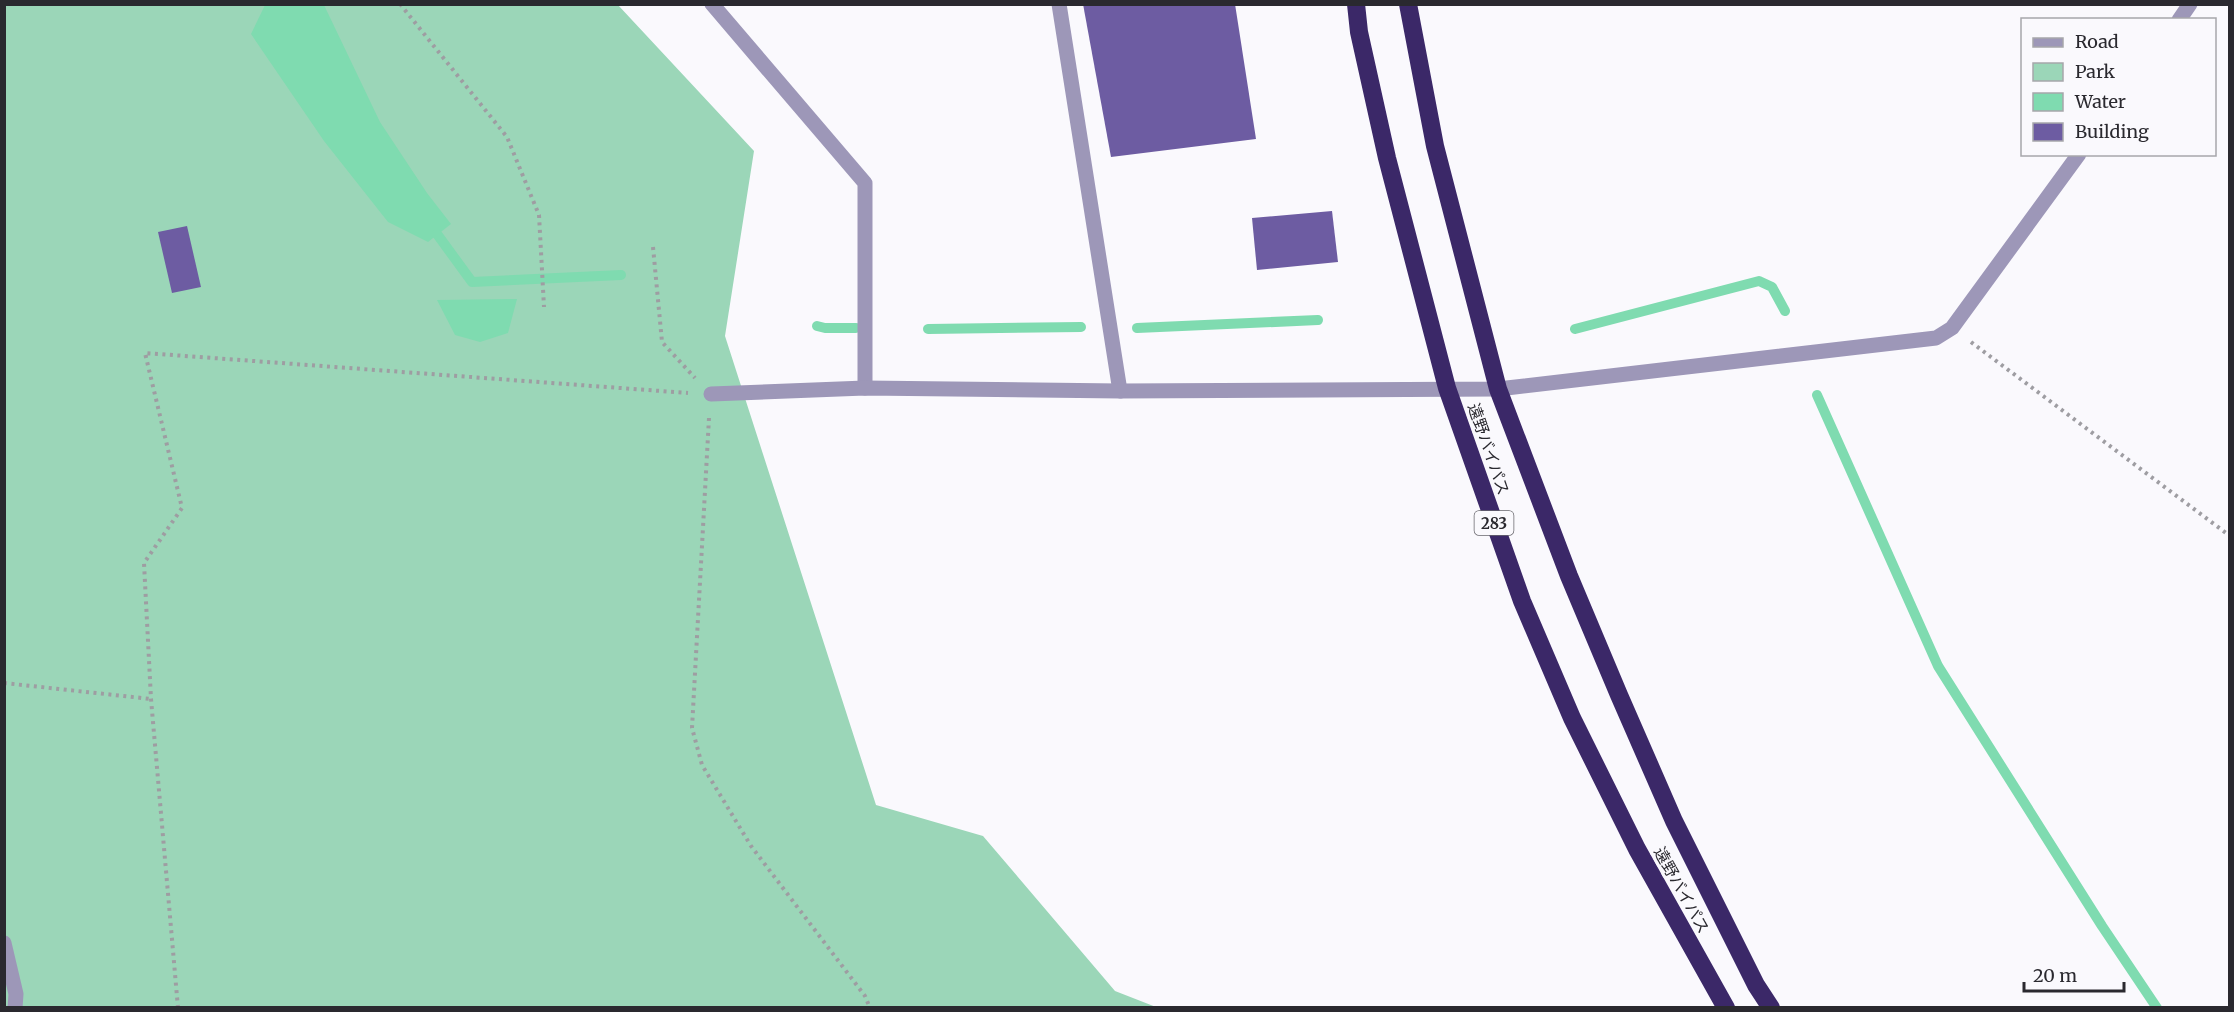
<svg xmlns="http://www.w3.org/2000/svg" width="2234" height="1012" viewBox="0 0 2234 1012" font-family="Merriweather,'Noto Sans JP',serif">
<style>
.green{fill:#9bd6b8}
.water{fill:#7fdbb0}
.lines{fill:none;stroke-linecap:round;stroke-linejoin:round}
.stream{stroke:#7fdbb0;stroke-width:10}
.building{fill:#6d5ca2}
.path{stroke:#9e9da2;stroke-width:4;stroke-dasharray:3 4.5;stroke-linecap:butt}
.minor{stroke:#9d97b8;stroke-width:15}
.highway{stroke:#3b2868;stroke-width:18}
.labels{text-anchor:middle;dominant-baseline:central;stroke-width:6;stroke-linejoin:round;paint-order:stroke}
.shield{fill:#faf9fd;stroke:#68676d;stroke-width:1.5}
.shield-label{font-size:15px;font-weight:bold;fill:#2a292f}
.street-label{font-size:16px;fill:#2a292f;stroke:#faf9fd}
</style>
<rect width="100%" height="100%" fill="#faf9fd"/>
<path class="green" d="M5,5H618L754,151L725,336L876,805L983,836L1115,991L1156,1007L5,1008Z"/>
<g class="water">
<path d="M265,5H324L380,122L427,193L451,224L428,242L388,222L324,141L251,34Z"/>
<path d="M517,299L508,333L480,342L455,335L437,300Z"/>
</g>
<g class="lines">
<g class="stream">
<path d="M437,234L472,282L621,275"/>
<path d="M817,326L825,328H856"/>
<path d="M1137,328L1318,320"/>
<path d="M928,329L1081,327"/>
<path d="M1575,329L1759,281L1772,287L1785,311"/>
<path d="M1817,395L1938,666L2102,926L2157,1008"/>
</g>
</g>
<g class="building">
<path d="M1083,4H1235L1256,139L1111,157Z"/>
<path d="M1332,211L1338,262L1257,270L1252,218Z"/>
<path d="M187,226L201,287L172,293L158,232Z"/>
</g>
<g class="lines">
<g class="path">
<path d="M400,4L507,137L539,215L544,307"/>
<path d="M653,247L662,342L695,378"/>
<path d="M1971,342L2230,536"/>
<path d="M709,418L692,728L702,765L751,846L865,996L870,1008"/>
<path d="M4,683L151,699"/>
<path d="M178,1008L151,699L144,563L182,508L145,353L688,393"/>
</g>
<g class="minor">
<path d="M712,4L865,183V388"/>
<path d="M1059,4L1120,391"/>
<path d="M2179,20L2190,4"/>
<path d="M711,394L865,388L1120,391L1498,389L1936,338L1952,328L2079,154"/>
<path d="M4,943L16,994L15,1008"/>
</g>
<g class="highway">
<path d="M1356,4L1359,32L1387,158L1447,388L1522,601L1572,718L1637,849L1726,1008"/>
<path d="M1408,4L1435,146L1498,389L1569,576L1619,695L1674,821L1756,985L1771,1008"/>
</g>
</g>
<g class="labels">
<rect class="shield" x="1474.5" y="511" width="39" height="24" rx="4.5"/>
<g class="shield-label">
<text x="1494" y="523">283</text>
</g>
<g class="street-label">
<text transform="translate(1489 449) rotate(71)">遠野バイパス</text>
<text transform="translate(1682 890) rotate(61)">遠野バイパス</text>
</g>
</g>
<rect width="2234" height="1012" fill="none" stroke="#2a292f" stroke-width="12"/>
<rect x="2021" y="18" width="195" height="138" fill="#faf9fd" stroke="#a7a6ab" stroke-width="1.5"/>
<rect x="2033" y="38" width="30" height="9" fill="#9d97b8" stroke="#a7a6ab" stroke-width="1.5"/>
<text x="2075" y="48" font-size="18" fill="#2a292f">Road</text>
<rect x="2033" y="63" width="30" height="18" fill="#9bd6b8" stroke="#a7a6ab" stroke-width="1.5"/>
<text x="2075" y="78" font-size="18" fill="#2a292f">Park</text>
<rect x="2033" y="93" width="30" height="18" fill="#7fdbb0" stroke="#a7a6ab" stroke-width="1.5"/>
<text x="2075" y="108" font-size="18" fill="#2a292f">Water</text>
<rect x="2033" y="123" width="30" height="18" fill="#6d5ca2" stroke="#a7a6ab" stroke-width="1.5"/>
<text x="2075" y="138" font-size="18" fill="#2a292f">Building</text>
<path d="M2024 982v9h100v-9" fill="none" stroke="#2a292f" stroke-width="3"/>
<text x="2033" y="982" font-size="18" fill="#2a292f" stroke="#faf9fd" stroke-width="4.5" paint-order="stroke">20 m</text>
</svg>
